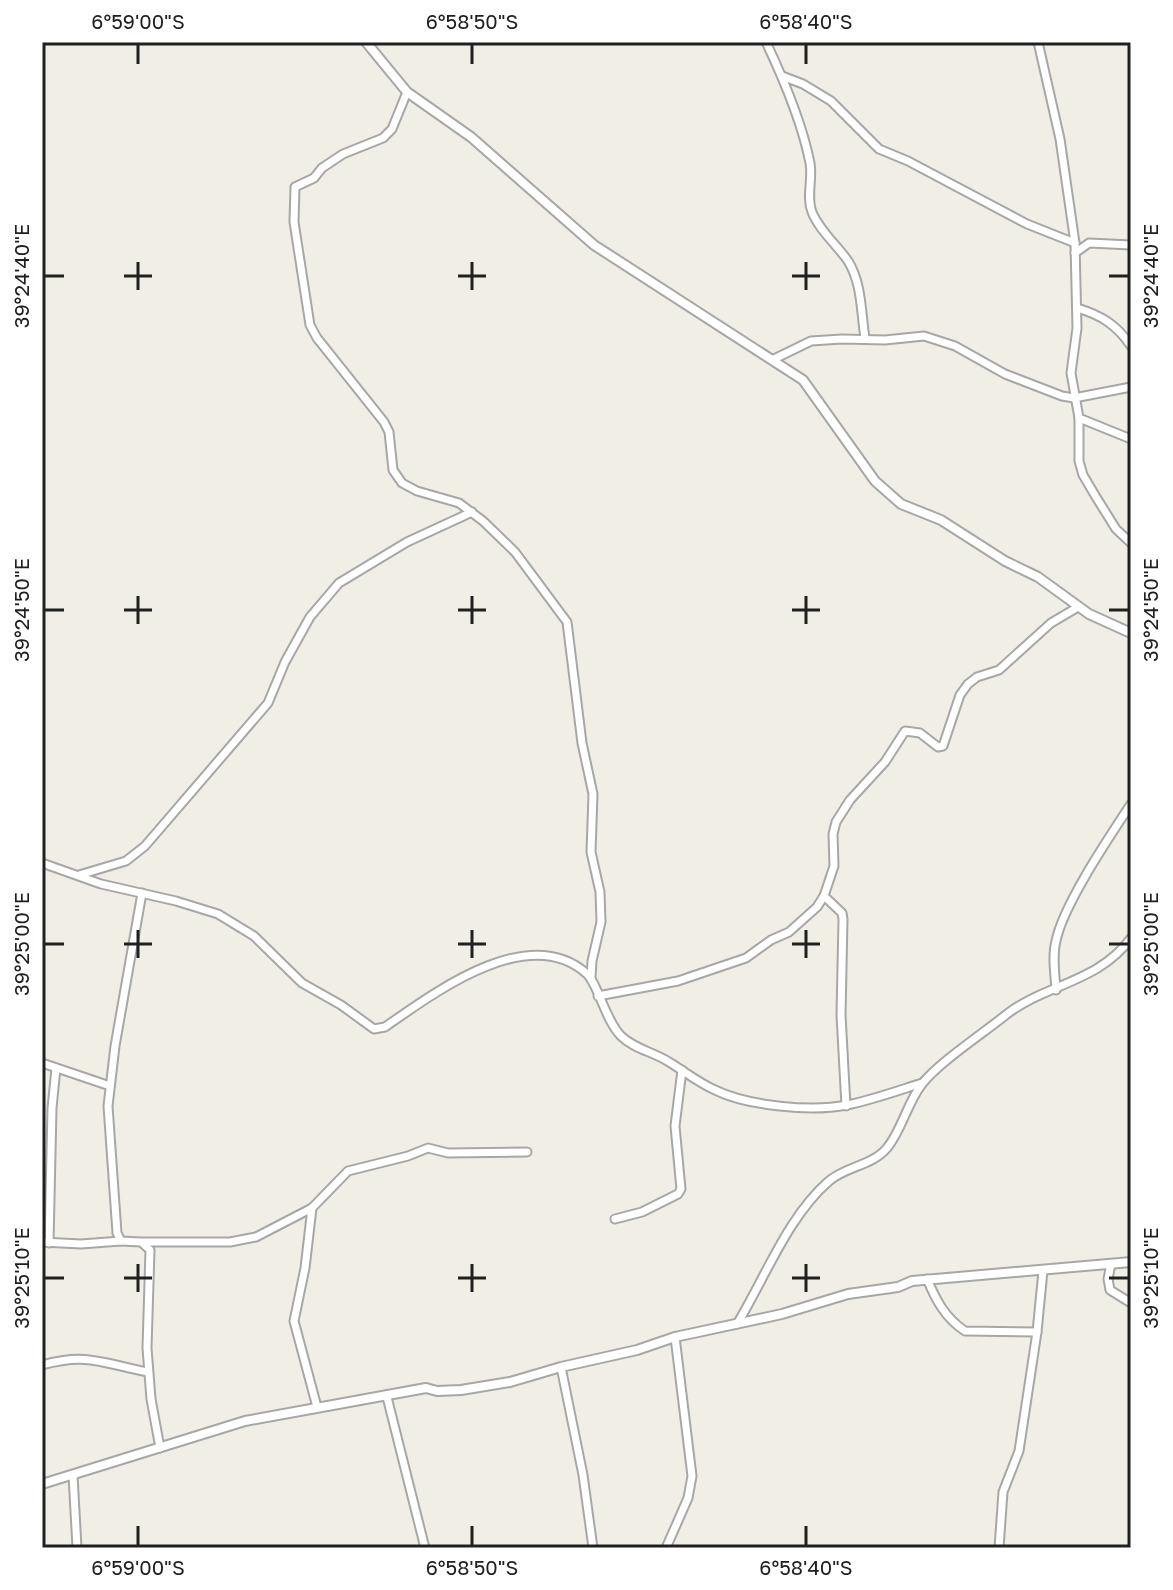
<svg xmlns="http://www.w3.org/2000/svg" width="1173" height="1590" viewBox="0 0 1173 1590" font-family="'Golos Text',sans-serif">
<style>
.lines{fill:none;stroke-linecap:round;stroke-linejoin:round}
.minor-casing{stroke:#a7a7a7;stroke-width:11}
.tertiary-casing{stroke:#a7a7a7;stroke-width:12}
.minor{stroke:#fff;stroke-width:7}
.tertiary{stroke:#fff;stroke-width:8}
.ticks{fill:none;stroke:#202020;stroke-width:3}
.neatline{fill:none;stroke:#202020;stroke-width:3}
.ticks-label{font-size:20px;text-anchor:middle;fill:#202020}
</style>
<rect width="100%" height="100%" fill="#f1efe5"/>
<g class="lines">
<defs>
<g id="minor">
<path d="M766,42C784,80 802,122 810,163C813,179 806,197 812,212C819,230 837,245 848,261C862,283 861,313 865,338"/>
<path d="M1038,42L1060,139L1075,243L1077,328L1071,373L1079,418V461L1083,475L1096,497L1116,529L1131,543"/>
<path d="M782,76L803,84L831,101L879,149L908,161L1027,224L1075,243"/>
<path d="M407,92L392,129L383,138L343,154L322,168L314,178L295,187L294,222L310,325L317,338L384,422L389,432L393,470L402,483L417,491L459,503L483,521L515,552L567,622L582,743L593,794L591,852L600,892L601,922L592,961L591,978"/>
<path d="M1075,253L1089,243L1131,245"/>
<path d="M1077,308C1101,315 1117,325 1131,346"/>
<path d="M774,359L811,341L842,339L885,340L924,336L955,346L1005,374L1062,396L1074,398L1131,387"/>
<path d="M1079,418L1131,439"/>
<path d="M42,863L101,884L176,901L218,914L254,936L302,983L341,1005L374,1029L385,1027C434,993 528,922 586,973C598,983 605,1020 621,1036C634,1049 654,1052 669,1062C684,1071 699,1083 715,1090C748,1106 811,1112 847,1105C872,1100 897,1091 922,1083"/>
<path d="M79,875L126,861L145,846L268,703L285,662L310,617L339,583L407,542L472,512"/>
<path d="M142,893L115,1046L108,1106L117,1233L121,1241L141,1242L150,1250L147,1348L151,1399L160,1448"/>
<path d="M824,896L842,913L843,919L841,1015L846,1106"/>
<path d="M1056,990C1055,974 1052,956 1056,941C1063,905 1110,836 1131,804"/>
<path d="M598,996L678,981L746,958L771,940L789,932L817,907L824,896L834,866L833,834L836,822L850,800L885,762L905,731L920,733L938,747L943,746L960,695L968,684L977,677L999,670L1051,623L1078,607"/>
<path d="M42,1063L110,1086"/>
<path d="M312,1208L305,1268L294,1321L317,1407"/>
<path d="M615,1219L642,1212L678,1194L681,1189L675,1126L682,1070"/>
<path d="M42,1242L81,1244L121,1241"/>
<path d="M143,1242H230L256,1237L312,1208L348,1171L408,1156L428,1148L448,1153L527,1152"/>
<path d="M49,1243L52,1108L56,1068"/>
<path d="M1111,1264L1108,1279L1110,1290L1131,1303"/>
<path d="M927,1279C936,1300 945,1318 965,1331L1037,1332"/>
<path d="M737,1324C764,1280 788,1216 829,1181C846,1166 872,1166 887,1148C902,1130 907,1103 922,1084C938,1063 985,1032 1007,1014C1046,984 1099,982 1131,938"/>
<path d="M42,1365C89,1352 104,1364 148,1372"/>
<path d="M561,1367L583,1475L593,1548"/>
<path d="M387,1397L425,1548"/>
<path d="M73,1475L77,1548"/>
<path d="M666,1548L688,1498L692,1476L675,1337"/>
<path d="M999,1548L1003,1492L1019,1451L1037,1332L1043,1271"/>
</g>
<g id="tertiary">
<path d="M366,42L407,92L471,137L594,245L803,380L875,481L901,504L941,520L1005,561L1038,577L1089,614L1131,633"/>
<path d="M42,1484L245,1421L426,1388L437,1391L461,1390L510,1382L561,1367L637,1350L675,1337L782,1314L848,1294L898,1287L912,1281L1131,1262"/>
</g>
</defs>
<use href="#minor" class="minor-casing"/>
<use href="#tertiary" class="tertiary-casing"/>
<use href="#minor" class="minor"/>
<use href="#tertiary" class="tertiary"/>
</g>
<path class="ticks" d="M138,44V64M472,44V64M806,44V64M138,262V290M472,262V290M806,262V290M44,276H64M124,276H152M458,276H486M792,276H820M1109,276H1129M138,596V624M472,596V624M806,596V624M44,610H64M124,610H152M458,610H486M792,610H820M1109,610H1129M138,930V958M472,930V958M806,930V958M44,944H64M124,944H152M458,944H486M792,944H820M1109,944H1129M138,1264V1292M472,1264V1292M806,1264V1292M44,1278H64M124,1278H152M458,1278H486M792,1278H820M1109,1278H1129M138,1526V1546M472,1526V1546M806,1526V1546"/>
<rect width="1173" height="1590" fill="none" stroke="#ffffff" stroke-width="88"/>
<rect x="44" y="44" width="1085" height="1502" class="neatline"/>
<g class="ticks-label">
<text x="138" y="29">6°59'00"S</text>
<text x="472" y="29">6°58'50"S</text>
<text x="806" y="29">6°58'40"S</text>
<text transform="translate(1151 276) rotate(-90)" y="7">39°24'40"E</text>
<text transform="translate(22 276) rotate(-90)" y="7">39°24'40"E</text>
<text transform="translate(1151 610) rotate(-90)" y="7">39°24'50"E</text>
<text transform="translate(22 610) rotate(-90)" y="7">39°24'50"E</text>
<text transform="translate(1151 944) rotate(-90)" y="7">39°25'00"E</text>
<text transform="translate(22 944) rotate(-90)" y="7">39°25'00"E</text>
<text transform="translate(22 1278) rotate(-90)" y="7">39°25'10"E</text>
<text transform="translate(1151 1278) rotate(-90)" y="7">39°25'10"E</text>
<text x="138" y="1575">6°59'00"S</text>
<text x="472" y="1575">6°58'50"S</text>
<text x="806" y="1575">6°58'40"S</text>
</g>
</svg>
